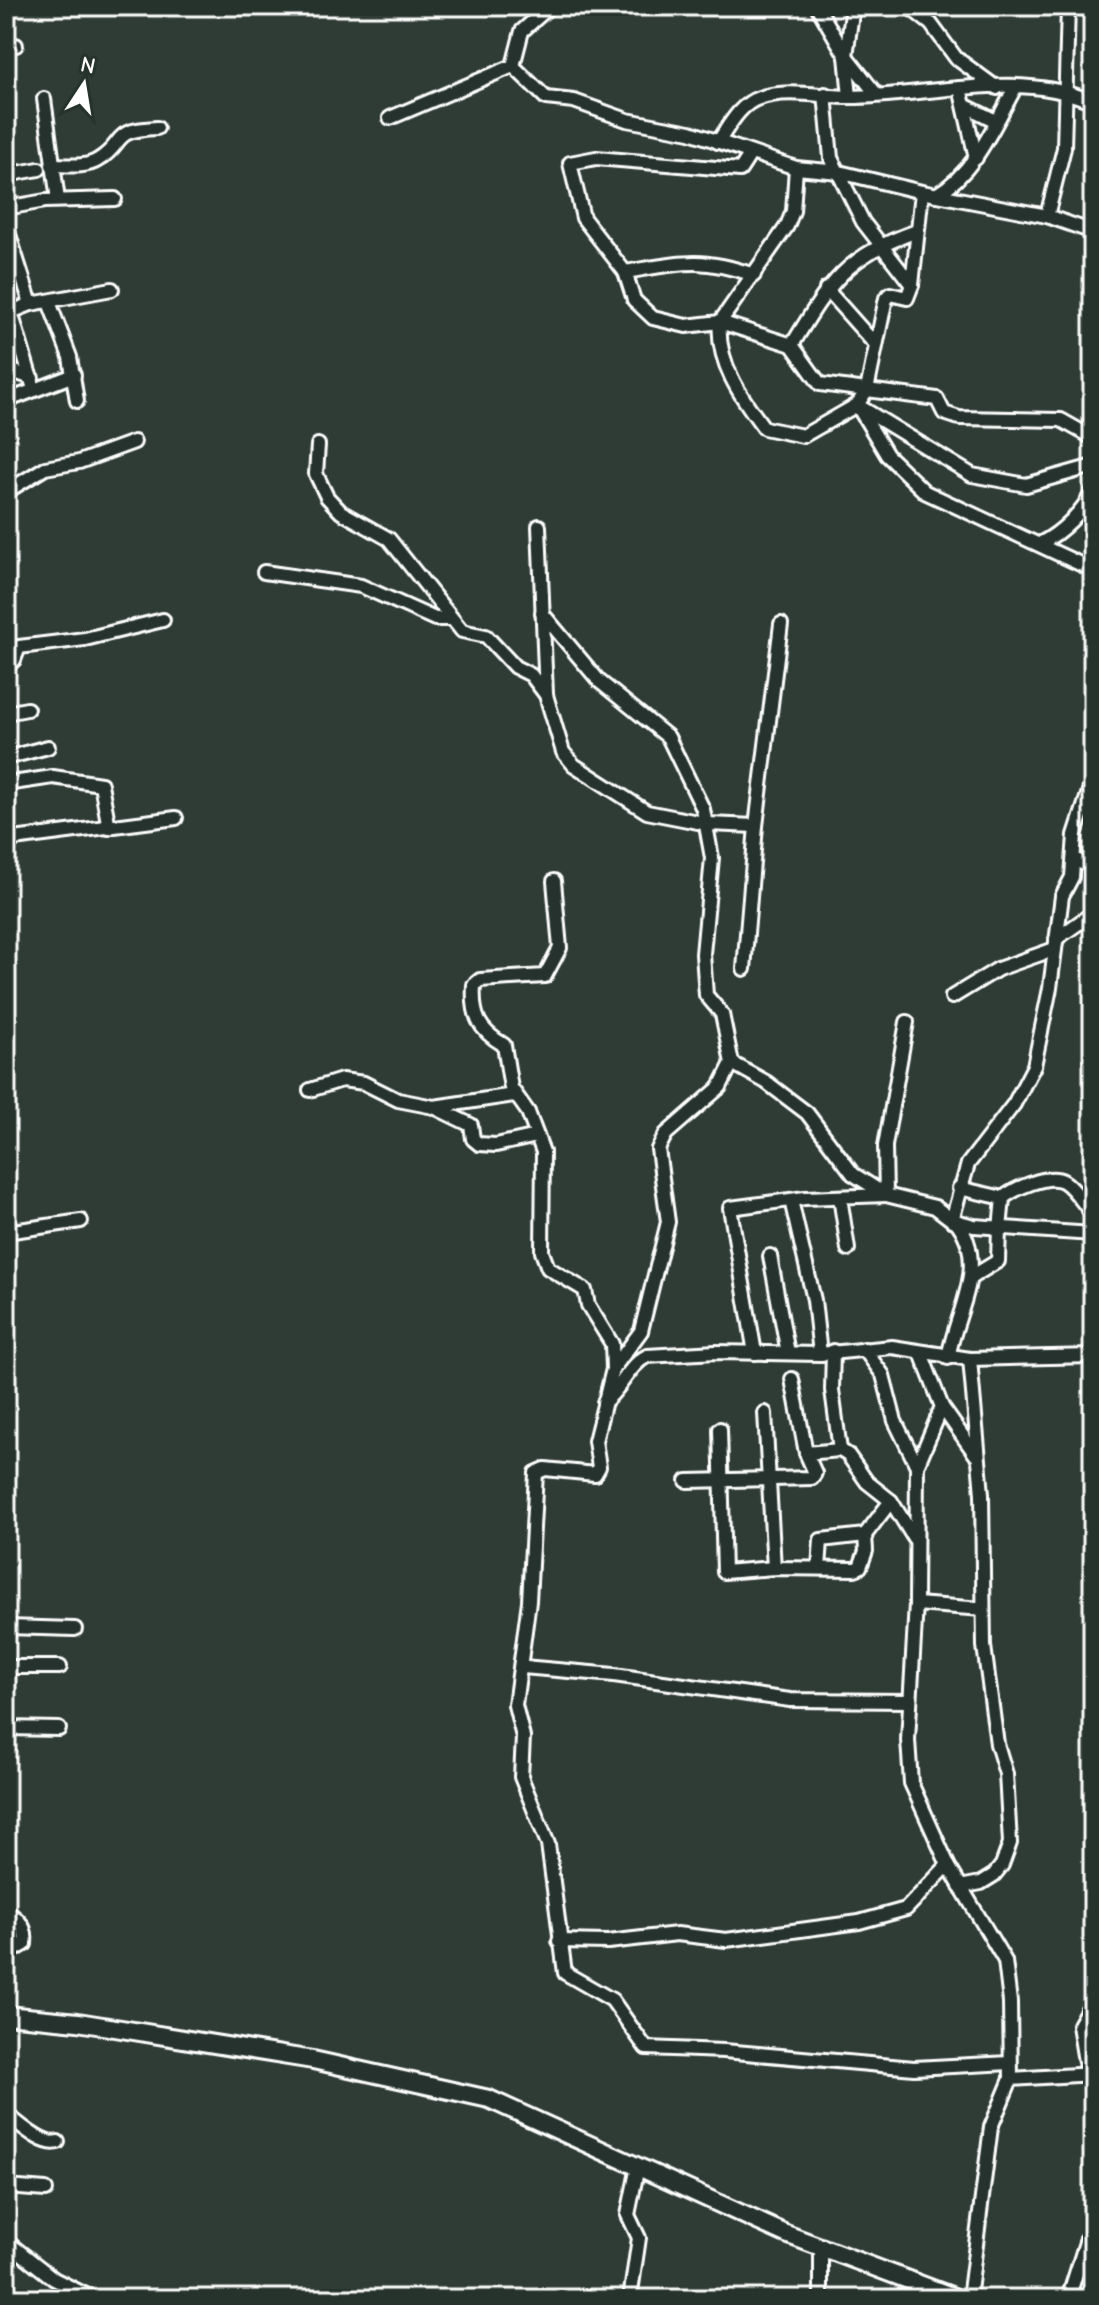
<svg xmlns="http://www.w3.org/2000/svg" width="1099" height="2305" viewBox="0 0 1099 2305" font-family="'Comic Neue',sans-serif">
<style>
.lines{fill:none;stroke-linecap:round;stroke-linejoin:round}
.minor-casing{stroke:#fff;stroke-width:18}
.major-casing{stroke:#fff;stroke-width:22}
.minor{stroke:#26332d;stroke-width:12}
.major{stroke:#26332d;stroke-width:16}
</style>
<rect width="100%" height="100%" fill="#2f3b35"/>
<filter id="ink" filterUnits="userSpaceOnUse"><feTurbulence type="fractalNoise" baseFrequency=".0125" numOctaves="2"/><feDisplacementMap in="SourceGraphic" scale="16" xChannelSelector="R" yChannelSelector="G"/><feConvolveMatrix kernelMatrix="1 2 1 2 8 2 1 2 1" color-interpolation-filters="sRGB"/></filter>
<g filter="url(#ink)">
<g class="lines">
<defs>
<g id="minor">
<path d="M817,6L846,56L876,94"/>
<path d="M908,6L931,24L956,58L997,88"/>
<path d="M6,44L16,45"/>
<path d="M513,66L546,98L574,101L627,120L690,132L796,168L839,172L922,192L1047,216L1093,232"/>
<path d="M960,88L976,158"/>
<path d="M825,94L831,158L863,222L912,285"/>
<path d="M850,97L846,56L853,6"/>
<path d="M44,99L58,200"/>
<path d="M966,106L996,121"/>
<path d="M390,118L513,66L522,31L550,6"/>
<path d="M718,142C729,126 740,104 759,98C788,88 822,97 851,97C929,96 1018,69 1093,102"/>
<path d="M751,153L740,170L596,158L570,163L583,218L625,272L634,300L653,318L686,326L720,322L792,345L820,384L937,399L944,413L959,418L1061,420L1093,438"/>
<path d="M52,165C66,165 86,168 98,160C127,142 109,130 157,128"/>
<path d="M796,168L793,211L787,226L720,322C716,362 741,397 764,428L803,436L857,405L867,390L886,298L890,294L907,298L912,285L922,192"/>
<path d="M6,175L39,169"/>
<path d="M936,195C976,171 993,127 1015,88"/>
<path d="M6,208L45,201L115,199"/>
<path d="M1047,216L1064,148L1068,6"/>
<path d="M6,225L31,304"/>
<path d="M625,272C680,263 699,256 754,275"/>
<path d="M826,289L874,343"/>
<path d="M49,302L70,357L77,401"/>
<path d="M6,308L11,312L34,389"/>
<path d="M6,314L31,304L112,289"/>
<path d="M792,345C830,282 846,256 917,231"/>
<path d="M6,369L32,378"/>
<path d="M6,401L74,375"/>
<path d="M857,405L887,455L925,492L1093,570"/>
<path d="M860,407L972,475L1026,485L1093,466"/>
<path d="M318,445L316,474L327,497L341,512L389,539L462,631L486,636L515,667L531,675L546,695L563,752L574,765L647,812L708,824L756,826"/>
<path d="M6,492L45,468L79,462L134,442"/>
<path d="M539,526L546,694"/>
<path d="M1041,543C1061,533 1084,511 1093,490"/>
<path d="M264,572L361,586L435,619H449"/>
<path d="M542,613L599,681L668,737L703,809L712,858L703,954L706,995L722,1014L732,1063L766,1082L807,1113L853,1174L886,1195L935,1207L952,1220L974,1226L1093,1234"/>
<path d="M6,667L14,660L19,647L85,639L163,620"/>
<path d="M6,713L27,709"/>
<path d="M6,758L48,747"/>
<path d="M6,784L53,777L101,784L109,828"/>
<path d="M6,840L176,818"/>
<path d="M1074,859L1093,868"/>
<path d="M554,881L560,948L545,976L480,980L474,985C472,1015 478,1030 504,1045L511,1088L528,1112L543,1152L542,1252L548,1268L585,1290L588,1305L612,1344L613,1369L595,1441L599,1467L595,1474L545,1469L536,1473L529,1601L515,1705L523,1737L521,1777L548,1844L565,1973L612,2000L646,2048L724,2051L914,2068L1010,2063"/>
<path d="M1056,939L1093,913"/>
<path d="M744,969L756,826L781,624"/>
<path d="M952,997L998,969L1052,950"/>
<path d="M310,1090L342,1080L364,1083L398,1100L434,1107L471,1125L473,1139L479,1144L496,1145L537,1136"/>
<path d="M434,1107L514,1095"/>
<path d="M959,1188L1003,1198"/>
<path d="M840,1197L848,1249"/>
<path d="M791,1200L814,1300L820,1354"/>
<path d="M952,1220L968,1164L1014,1104L1034,1066L1050,988L1062,896L1072,877L1075,835L1093,779"/>
<path d="M1000,1229L1003,1198C1014,1189 1048,1173 1063,1181C1074,1187 1084,1205 1093,1214"/>
<path d="M6,1232L81,1221"/>
<path d="M770,1256L788,1353"/>
<path d="M970,1278L998,1261L999,1228"/>
<path d="M864,1349L883,1375L895,1421L917,1466L916,1604L908,1740L911,1783L948,1865L1005,1961L1010,2002L1011,2079L991,2127L969,2299"/>
<path d="M833,1351L832,1390L840,1450L848,1455L867,1482L891,1501L914,1538"/>
<path d="M755,1353L730,1208L805,1198L886,1195L885,1146L907,1022"/>
<path d="M921,1353L942,1407L976,1455"/>
<path d="M948,1358C956,1311 990,1264 956,1221"/>
<path d="M613,1369L641,1331L668,1222L658,1149L666,1134L720,1087L732,1063"/>
<path d="M792,1379L806,1453"/>
<path d="M604,1402C621,1389 629,1365 647,1356L716,1352L820,1354L892,1347L970,1359L1093,1356"/>
<path d="M765,1413L774,1568"/>
<path d="M720,1429L724,1572L774,1568L855,1569L860,1567L866,1551L865,1535L891,1501"/>
<path d="M917,1466L942,1407"/>
<path d="M687,1481L812,1478L815,1473L806,1453L840,1450"/>
<path d="M819,1568L821,1540L865,1535"/>
<path d="M916,1604L983,1609"/>
<path d="M6,1627L75,1629"/>
<path d="M6,1667H60"/>
<path d="M523,1667L614,1675L790,1700L909,1701"/>
<path d="M6,1728L59,1729"/>
<path d="M960,1887L981,1883L994,1875L1002,1865L1010,1843L1006,1774L997,1744L984,1646L982,1494L970,1359"/>
<path d="M6,1911C20,1920 27,1927 25,1944L6,1955"/>
<path d="M559,1941L608,1942L677,1934L726,1940L859,1922L906,1909L948,1865"/>
<path d="M1087,2074L1079,2025L1093,2000"/>
<path d="M1011,2079L1093,2074"/>
<path d="M6,2114C20,2124 43,2147 58,2142"/>
<path d="M6,2187L46,2190"/>
<path d="M6,2241L54,2279L94,2299"/>
<path d="M821,2247V2299"/>
<path d="M630,2299L639,2238L628,2215L638,2166"/>
<path d="M1068,2299L1093,2220"/>
</g>
<path id="major" d="M6,2015L78,2022L313,2060L489,2099L786,2234L959,2299"/>
</defs>
<use href="#minor" class="minor-casing"/>
<use href="#major" class="major-casing"/>
<use href="#minor" class="minor"/>
<use href="#major" class="major"/>
</g>
</g>
<rect width="1099" height="2305" fill="none" stroke="#26332d" stroke-width="32"/>
<rect x="16" y="16" width="1067" height="2273" fill="none" stroke="#fff" stroke-width="3" filter="url(#ink)"/>
<g transform="translate(84 84) rotate(12)" stroke="#26332d" stroke-width="6" paint-order="stroke">
<path d="M0-6L14 30L0 20L-14 30Z" fill="#ffffff"/>
<text y="-12" font-size="22" font-weight="bold" text-anchor="middle" fill="#ffffff">N</text>
</g>
</svg>
